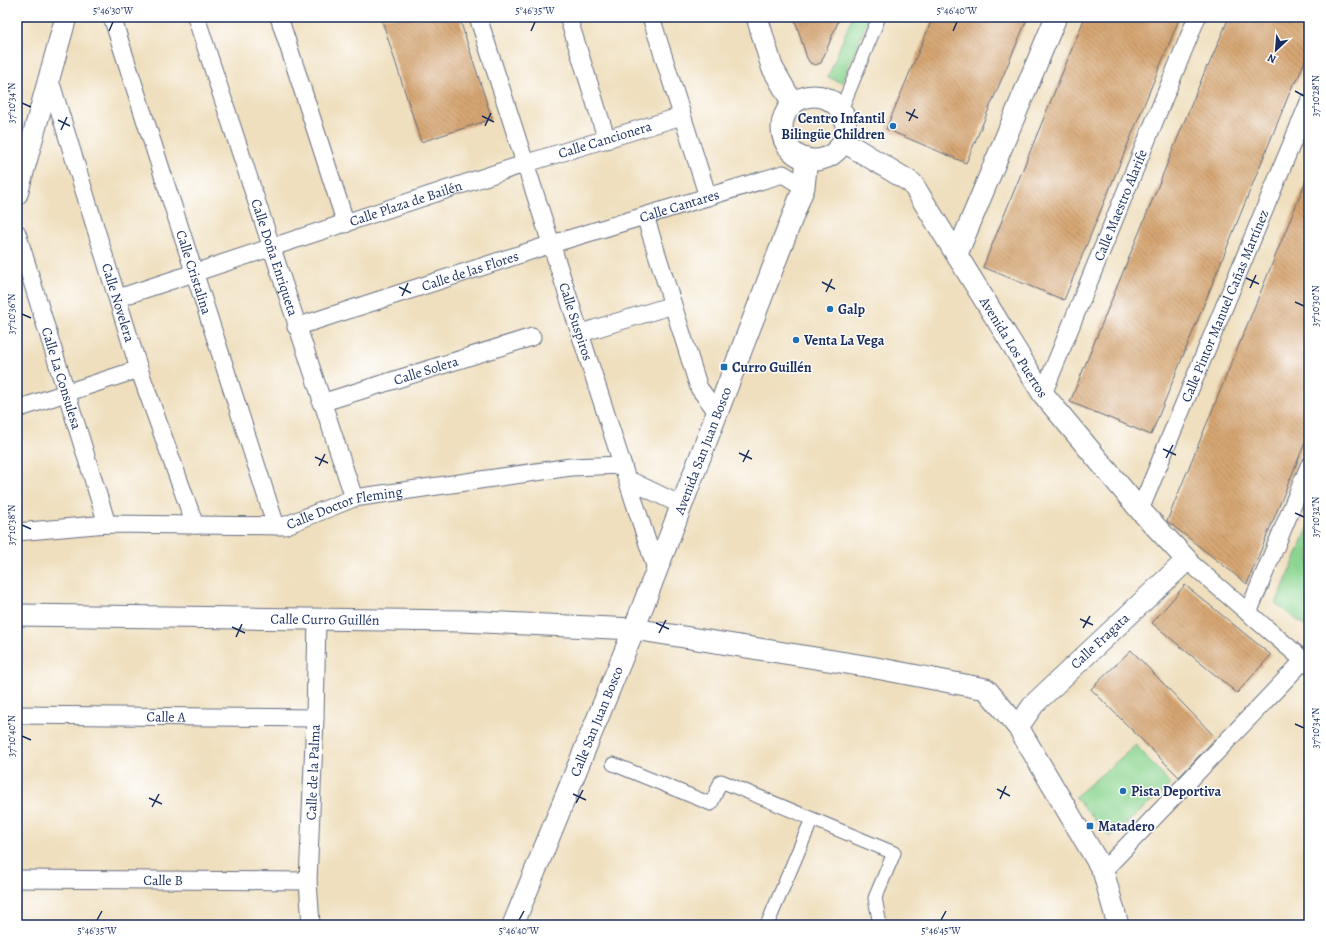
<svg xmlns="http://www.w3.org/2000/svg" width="1326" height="942" viewBox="0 0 1326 942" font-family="Alegreya,serif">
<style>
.green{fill:#8cd590;stroke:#548277}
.building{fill:url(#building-back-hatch)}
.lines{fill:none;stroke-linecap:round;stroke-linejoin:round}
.pedestrian-casing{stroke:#656d80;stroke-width:15}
.minor-casing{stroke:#656d80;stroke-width:19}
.tertiary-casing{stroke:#656d80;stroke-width:23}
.pedestrian{stroke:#fff;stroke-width:13}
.minor{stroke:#fff;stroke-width:17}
.tertiary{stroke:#fff;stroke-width:21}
.ticks{fill:none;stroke:#1b2f5e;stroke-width:1.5}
.poi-dot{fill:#1f6fb2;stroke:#fff;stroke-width:1.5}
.labels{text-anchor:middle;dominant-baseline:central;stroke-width:3;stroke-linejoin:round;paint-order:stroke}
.poi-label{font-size:14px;font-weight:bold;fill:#1b2f5e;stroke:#fff;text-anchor:start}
.street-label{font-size:14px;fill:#1b2f5e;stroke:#fff}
.neatline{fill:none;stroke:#1b2f5e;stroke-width:1.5}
.ticks-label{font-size:10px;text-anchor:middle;fill:#1b2f5e}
</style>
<defs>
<pattern id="building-back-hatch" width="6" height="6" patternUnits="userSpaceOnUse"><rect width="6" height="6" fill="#d6a672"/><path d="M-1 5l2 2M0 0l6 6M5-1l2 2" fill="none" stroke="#ad8861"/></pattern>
</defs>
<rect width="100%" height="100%" fill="#fff"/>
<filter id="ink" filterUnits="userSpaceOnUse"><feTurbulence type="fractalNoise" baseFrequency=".025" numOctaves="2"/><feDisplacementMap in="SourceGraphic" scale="8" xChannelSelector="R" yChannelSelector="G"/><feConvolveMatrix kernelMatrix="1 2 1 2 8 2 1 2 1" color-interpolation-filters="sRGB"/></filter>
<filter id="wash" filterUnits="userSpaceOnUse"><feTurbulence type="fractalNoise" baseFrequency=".012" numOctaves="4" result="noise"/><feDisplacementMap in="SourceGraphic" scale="16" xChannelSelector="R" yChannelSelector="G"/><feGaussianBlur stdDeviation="0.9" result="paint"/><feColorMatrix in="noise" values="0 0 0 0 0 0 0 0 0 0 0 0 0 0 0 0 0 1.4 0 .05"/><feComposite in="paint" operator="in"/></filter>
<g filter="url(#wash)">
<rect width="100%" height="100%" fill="#efdfbe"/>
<g class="green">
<path d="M852,17H869L842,83L828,77Z"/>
<path d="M1309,526V629L1276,604Z"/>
<path d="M1136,745L1171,785L1110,837L1075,797Z"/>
</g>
<g id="blocks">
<g class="building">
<path d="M381,17H459L492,119L421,142Z"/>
<path d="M794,17H840L821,63L815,65L810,63L807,58Z"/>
<path d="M933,17H1028L966,163L886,129Z"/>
<path d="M1085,17H1180L1064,300L983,267Z"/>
<path d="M1229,17H1309V51L1296,83L1294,82L1151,435L1070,402L1207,66L1208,67Z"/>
<path d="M1308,176L1309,433L1247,584L1167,521Z"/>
<path d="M1185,585L1271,655L1237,693L1152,623Z"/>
<path d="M1131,650L1216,738L1179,777L1091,689Z"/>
</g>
</g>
</g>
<g filter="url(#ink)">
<use href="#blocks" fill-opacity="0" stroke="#656d80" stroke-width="1"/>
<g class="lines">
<defs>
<g id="pedestrian">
<path d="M841,110L879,17"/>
<path d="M613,764L711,804L721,781L894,853L875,898L880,925"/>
<path d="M767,925L812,819"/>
</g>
<g id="minor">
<path id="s1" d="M112,17L276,526"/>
<path id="s2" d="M196,17L354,498"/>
<path d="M279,17L346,224"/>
<path id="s3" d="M478,17L656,569"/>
<path d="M568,17L607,140"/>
<path d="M651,17L708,197"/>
<path id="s4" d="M49,77L139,369L195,525"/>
<path d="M645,216L699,388L717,412"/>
<path id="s5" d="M17,233L107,524"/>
<path id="s6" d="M118,298L527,163L682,116"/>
<path id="s7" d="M296,327L552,244L783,174L804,187"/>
<path d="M581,333L673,305"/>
<path id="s8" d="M1043,394L1197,17"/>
<path id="s9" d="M321,403L532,337"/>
<path d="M17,409L139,369"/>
<path d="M629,480L681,505"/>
<path id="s10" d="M1140,510L1309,102"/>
<path id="s11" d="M17,532L107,524L284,526L354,498L571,467L623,465"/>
<path d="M1187,560L1309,665"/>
<path d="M1248,613L1309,466"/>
<path id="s12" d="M17,715L315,718"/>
<path d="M1103,871L1304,660"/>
<path id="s13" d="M17,879L308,881"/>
<path id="s14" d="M311,925L308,881L315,718L317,619"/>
</g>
<g id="tertiary">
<path d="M757,17L772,67L793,104"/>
<circle cx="814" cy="128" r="32"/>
<path id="s15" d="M843,141L912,183L1043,394L1140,510L1187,560L1034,704L1018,727"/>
<path d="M17,194L66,17"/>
<path d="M957,254L1056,17"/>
<path id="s16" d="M17,615L462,621L634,629L871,667L986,689L1018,727L1103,871L1118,925"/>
<path id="s17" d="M513,925L634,629L804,187L807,159"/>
</g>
</defs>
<use href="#pedestrian" class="pedestrian-casing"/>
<use href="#minor" class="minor-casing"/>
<use href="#tertiary" class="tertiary-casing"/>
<use href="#pedestrian" class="pedestrian"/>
<use href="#minor" class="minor"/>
<use href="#tertiary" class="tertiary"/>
</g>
</g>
<path class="ticks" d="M109,31L113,22M531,31L535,22M953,31L957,22M1295,91L1304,96M22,103L31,107M906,112L918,118M482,116L494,122M58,120L70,126M909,121L915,109M485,126L491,113M61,130L67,117M1246,278L1259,284M822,282L835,289M399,287L411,293M1250,288L1256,275M826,292L832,279M402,296L408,283M1295,302L1304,306M22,314L31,318M1163,449L1176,455M739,453L752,459M315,457L328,463M1166,458L1173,445M743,462L749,450M319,466L325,454M1295,513L1304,517M22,525L31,529M1080,619L1093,625M656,623L669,629M232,627L245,633M1083,628L1090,616M659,633L666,620M236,637L242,624M1295,724L1304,728M22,736L31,740M997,789L1010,796M573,794L586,800M149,798L162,804M1000,799L1006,786M576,803L583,790M152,807L159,794M97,920L102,911M519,920L524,911M941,920L946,911"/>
<g class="poi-dot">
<circle cx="893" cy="126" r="4"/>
<circle cx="830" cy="309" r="4"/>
<circle cx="796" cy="340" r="4"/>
<rect x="720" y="363" width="8" height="8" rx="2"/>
<circle cx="1123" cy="791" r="4"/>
<rect x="1086" y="822" width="8" height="8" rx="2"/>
</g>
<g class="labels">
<g class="poi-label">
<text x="885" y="118" text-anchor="end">Centro Infantil<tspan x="885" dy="16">Bilingüe Children</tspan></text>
<text x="838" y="309">Galp</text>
<text x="804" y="340">Venta La Vega</text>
<text x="732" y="367">Curro Guillén</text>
<text x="1131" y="791">Pista Deportiva</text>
<text x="1098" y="826">Matadero</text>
</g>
<g class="street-label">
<text stroke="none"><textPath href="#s6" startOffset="512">Calle Cancionera</textPath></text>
<text stroke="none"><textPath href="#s6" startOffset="303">Calle Plaza de Bailén</textPath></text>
<text stroke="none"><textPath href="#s8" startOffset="204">Calle Maestro Alarife</textPath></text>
<text stroke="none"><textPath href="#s7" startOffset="402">Calle Cantares</textPath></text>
<text stroke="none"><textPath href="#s2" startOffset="253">Calle Doña Enriqueta</textPath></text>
<text stroke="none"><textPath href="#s7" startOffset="183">Calle de las Flores</textPath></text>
<text stroke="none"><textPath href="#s1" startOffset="268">Calle Cristalina</textPath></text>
<text stroke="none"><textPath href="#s4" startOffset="236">Calle Novelera</textPath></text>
<text stroke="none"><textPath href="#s10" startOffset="221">Calle Pintor Manuel Cañas Martínez</textPath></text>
<text stroke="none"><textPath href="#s3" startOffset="320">Calle Suspiros</textPath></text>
<text stroke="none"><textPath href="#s15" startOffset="274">Avenida Los Puertos</textPath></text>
<text stroke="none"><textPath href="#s9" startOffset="110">Calle Solera</textPath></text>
<text stroke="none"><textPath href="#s5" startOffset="152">Calle La Consulesa</textPath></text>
<text stroke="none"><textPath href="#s17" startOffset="511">Avenida San Juan Bosco</textPath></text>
<text stroke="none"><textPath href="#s11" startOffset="331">Calle Doctor Fleming</textPath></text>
<text stroke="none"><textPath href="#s16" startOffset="308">Calle Curro Guillén</textPath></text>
<text transform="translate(1100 641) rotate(-43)">Calle Fragata</text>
<text stroke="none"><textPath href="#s12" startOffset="149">Calle A</textPath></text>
<text stroke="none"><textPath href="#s17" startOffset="220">Calle San Juan Bosco</textPath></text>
<text stroke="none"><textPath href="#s14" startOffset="153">Calle de la Palma</textPath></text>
<text stroke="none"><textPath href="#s13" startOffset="146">Calle B</textPath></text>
</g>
</g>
<rect width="1326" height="942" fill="none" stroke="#fff" stroke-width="44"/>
<g transform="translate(1276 50) rotate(206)" stroke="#ffffff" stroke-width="3" paint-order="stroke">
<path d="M0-3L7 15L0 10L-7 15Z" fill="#1b2f5e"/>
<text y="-6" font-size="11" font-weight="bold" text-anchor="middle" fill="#1b2f5e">N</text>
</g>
<rect x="22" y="22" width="1282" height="898" class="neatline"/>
<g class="ticks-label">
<text x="113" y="14">5°46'30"W</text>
<text x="535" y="14">5°46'35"W</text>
<text x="957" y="14">5°46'40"W</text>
<text transform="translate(1315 96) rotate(-90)" y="4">37°10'28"N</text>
<text transform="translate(11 103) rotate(-90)" y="4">37°10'34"N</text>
<text transform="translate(1315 306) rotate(-90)" y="4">37°10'30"N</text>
<text transform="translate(11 314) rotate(-90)" y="4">37°10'36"N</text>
<text transform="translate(1315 517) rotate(-90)" y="4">37°10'32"N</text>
<text transform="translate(11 525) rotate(-90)" y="4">37°10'38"N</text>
<text transform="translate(1315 728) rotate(-90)" y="4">37°10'34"N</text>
<text transform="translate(11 736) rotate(-90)" y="4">37°10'40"N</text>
<text x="97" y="934">5°46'35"W</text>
<text x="519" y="934">5°46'40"W</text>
<text x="941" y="934">5°46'45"W</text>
</g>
</svg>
